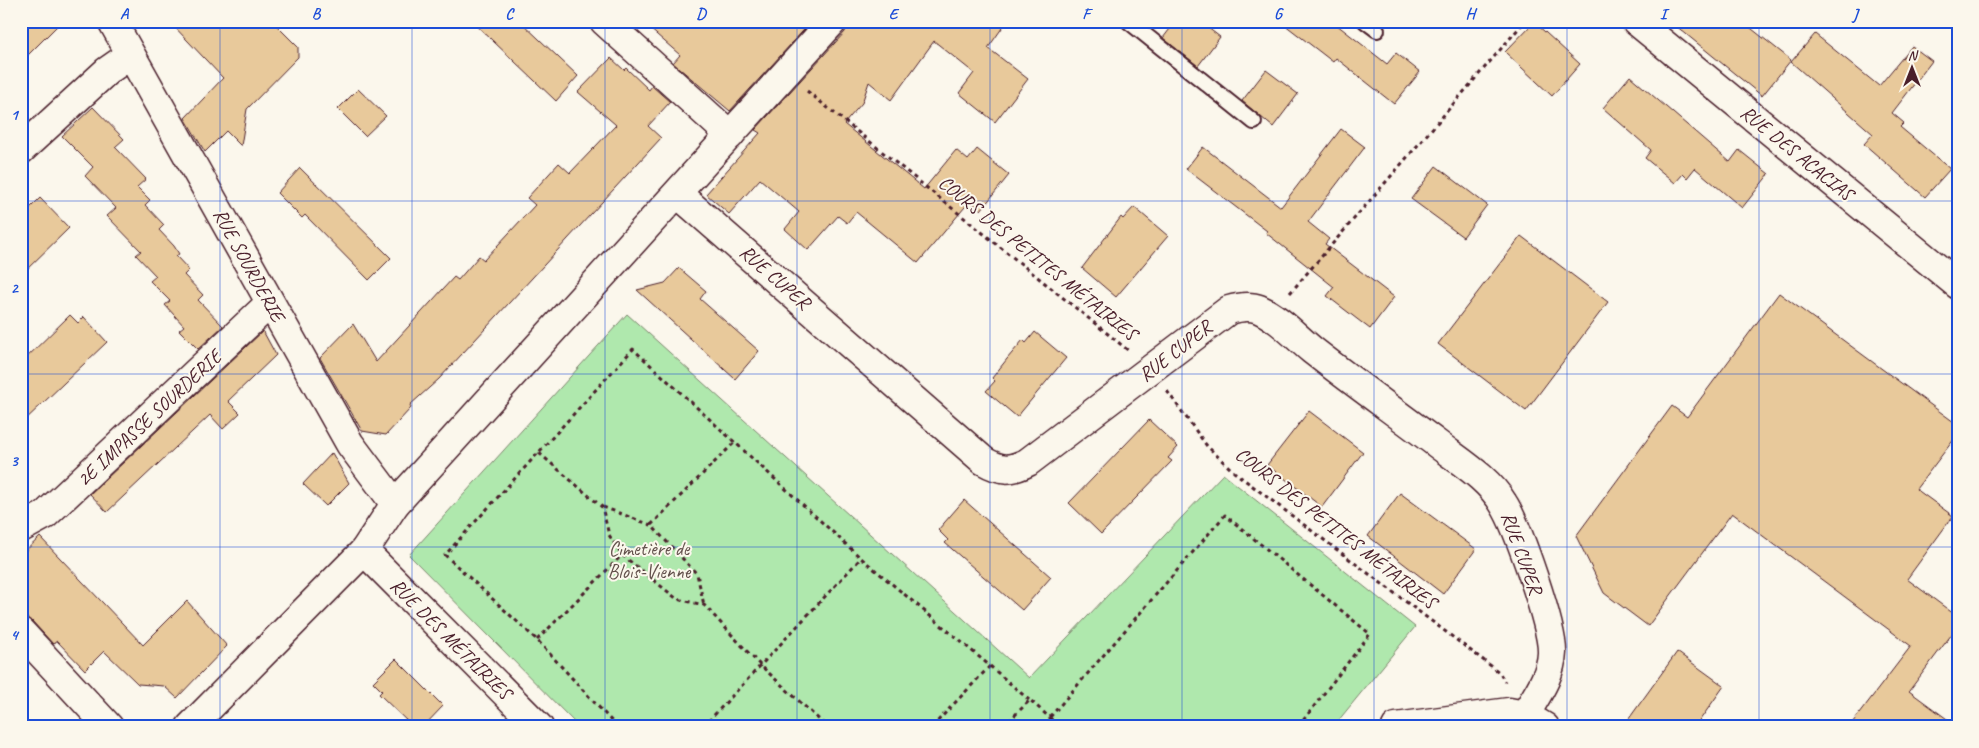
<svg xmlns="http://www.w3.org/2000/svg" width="1979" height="748" viewBox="0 0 1979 748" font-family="Caveat,sans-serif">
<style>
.green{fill:#afe8ad;stroke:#7c846c}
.building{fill:#e8c99b;stroke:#4a1f2b}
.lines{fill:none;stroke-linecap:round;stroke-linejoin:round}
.service-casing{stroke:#4a1f2b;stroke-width:18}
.minor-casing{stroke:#4a1f2b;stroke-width:31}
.tertiary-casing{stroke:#4a1f2b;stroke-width:31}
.path{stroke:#4a1f2b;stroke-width:3;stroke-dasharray:4 4;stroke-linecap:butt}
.service{stroke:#fbf7ec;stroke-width:14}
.minor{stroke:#fbf7ec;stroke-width:28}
.tertiary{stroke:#fbf7ec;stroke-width:28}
.grid{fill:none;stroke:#1d4ed8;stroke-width:1;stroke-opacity:0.55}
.labels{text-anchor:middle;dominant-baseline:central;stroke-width:4;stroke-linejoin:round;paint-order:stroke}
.street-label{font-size:20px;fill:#4a1f2b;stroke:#fbf7ec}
.park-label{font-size:20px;fill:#63514c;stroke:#fbf7ec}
.neatline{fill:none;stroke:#1d4ed8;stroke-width:2}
.grid-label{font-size:16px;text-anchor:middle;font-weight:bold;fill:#1d4ed8}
</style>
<rect width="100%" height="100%" fill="#fbf7ec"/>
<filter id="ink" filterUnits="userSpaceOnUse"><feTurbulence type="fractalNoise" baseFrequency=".02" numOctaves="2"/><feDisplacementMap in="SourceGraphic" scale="10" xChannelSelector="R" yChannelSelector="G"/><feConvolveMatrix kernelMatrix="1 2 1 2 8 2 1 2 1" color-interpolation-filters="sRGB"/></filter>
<g filter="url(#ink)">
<path class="green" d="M627,314L1029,678L1223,474L1415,627L1333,727H579L409,555Z"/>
<g class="building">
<path d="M21,21H62L21,62Z"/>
<path d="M169,21H272L298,47V57L247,109L241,146L226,131L205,152L185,118L223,78Z"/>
<path d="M472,21H520L578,76L556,101Z"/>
<path d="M641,21H812L730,111L673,63L680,55Z"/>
<path d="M848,21H1007L988,48L1028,79L995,122L959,93L974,73L934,41L891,100L869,82L862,103L844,124L924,189L956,150L968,160L977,149L1009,175L981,210L970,201L918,263L856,212L847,223L838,216L808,250L785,229L799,212L760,179L729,214L706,194L760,133L755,130L845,32Z"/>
<path d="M1176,21H1199L1220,37L1198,66L1163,38Z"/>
<path d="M1280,21H1332L1387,64L1396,53L1420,72L1394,104L1336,58L1333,62Z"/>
<path d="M1670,21H1742L1791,60L1762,96Z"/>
<path d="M1534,22L1580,64L1552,96L1505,52Z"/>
<path d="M1815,34L1879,86L1912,46L1932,61L1892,113L1904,123L1900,127L1950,169L1925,197L1864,144L1873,134L1791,62Z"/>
<path d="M611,58L624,70L626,68L649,90L652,86L670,102L648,126L661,138L439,379L410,405L411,408L386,435L362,431L320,358L353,324L376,362L454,277L458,280L479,256L484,260L535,205L527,198L559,163L570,173L616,125L578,92Z"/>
<path d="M1266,70L1298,94L1273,127L1242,101Z"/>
<path d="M1630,76L1730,162L1739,150L1769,174L1742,208L1695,168L1687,178L1683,174L1675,183L1645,158L1651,150L1603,108Z"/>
<path d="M358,89L386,116L365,136L338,109Z"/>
<path d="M93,107L124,139L115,147L146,179L137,187L150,200L145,205L164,225L159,230L174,246L179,254L176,256L189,270L184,275L203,295L198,300L223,326L198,349L179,330L184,326L165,305L170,301L150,281L156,276L136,255L141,251L107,216L116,208L85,176L93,167L62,136Z"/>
<path d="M1341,129L1365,147L1308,222L1329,239L1325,244L1394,297L1370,329L1327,296L1334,287L1266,233L1267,231L1186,169L1203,147L1281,207Z"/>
<path d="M1436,166L1487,205L1463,237L1411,199Z"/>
<path d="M300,168L391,258L369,280L305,215L302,218L277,193Z"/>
<path d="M40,198L69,228L21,275V217Z"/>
<path d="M1134,207L1168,236L1116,297L1082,268L1121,217L1123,219Z"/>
<path d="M1521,236L1608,302L1526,411L1438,344Z"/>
<path d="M679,268L706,291L700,299L759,351L735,379L637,290L665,283Z"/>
<path d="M1779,293L1958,425V434L1916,489L1953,516L1907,579L1958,617V626L1909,691L1958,727H1849L1911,646L1732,513L1648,626L1604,593L1576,536L1672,406L1687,417Z"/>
<path d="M70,315L78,323L84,317L107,342L21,424V363Z"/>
<path d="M263,331L276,355L228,401L240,413L223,429L210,415L107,512L90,494Z"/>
<path d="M1035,332L1066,358L1017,417L986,391L995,381L992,378L1007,359L1023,340L1026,343Z"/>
<path d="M1309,411L1363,452L1322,507L1267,465Z"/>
<path d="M1149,420L1178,447L1168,458L1172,461L1101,534L1069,503Z"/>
<path d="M332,453L349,483L326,506L303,484Z"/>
<path d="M1400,493L1476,549L1443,594L1368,536Z"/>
<path d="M964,500L1051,577L1022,610L945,543L948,540L938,530Z"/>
<path d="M40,537L143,645L187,601L227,646L177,698L164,686L138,684L104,651L85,670L57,641L53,644L32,621L21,617V555Z"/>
<path d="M1677,652L1724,686L1695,727H1623Z"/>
<path d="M396,659L443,706L423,727H413L379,694L382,691L373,682Z"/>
</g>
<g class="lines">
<defs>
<g id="service">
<path d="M1128,21L1254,122"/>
<path d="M1365,21L1377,30"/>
</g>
<g id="minor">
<path d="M112,21L350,444L395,504"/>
<path d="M604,21L730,135"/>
<path d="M1636,21L1958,285"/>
<path d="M21,150L107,71L130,55"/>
<path d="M678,194L984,461C1001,471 1011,471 1028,462L1229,310C1239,307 1249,305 1259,309C1279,318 1295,336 1312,350C1353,382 1395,412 1436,443C1459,461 1488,478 1503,503C1518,526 1553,628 1552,653C1551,676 1536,696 1525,715"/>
<path d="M23,527L45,515L270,303"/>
<path d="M364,551L539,727"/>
<path d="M21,632L109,727"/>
<path d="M1396,727L1509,712L1525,715L1545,727"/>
</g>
<path id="tertiary" d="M190,727L364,551L395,504L833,21"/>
</defs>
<use href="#service" class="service-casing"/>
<use href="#minor" class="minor-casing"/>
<use href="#tertiary" class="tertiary-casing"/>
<g class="path">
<path d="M807,91L1129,351"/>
<path d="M1290,293L1525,21"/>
<path d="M1167,391L1207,446L1234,472L1499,672L1505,682"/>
<path d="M539,453L602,507L609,535L622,555L677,599L704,605L759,664L827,727"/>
<path d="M603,507L651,525L697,574L704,605"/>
<path d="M651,525L734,443"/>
<path d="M537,640L622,555"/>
<path d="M990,666L1029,700"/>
<path d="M1050,717L1225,515L1370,634L1298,727"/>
<path d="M617,727L537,640L445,555L633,349L861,558L990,666L932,727"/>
<path d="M703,727L861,558"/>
<path d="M1003,727L1030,700L1060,727"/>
</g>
<use href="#service" class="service"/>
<use href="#minor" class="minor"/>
<use href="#tertiary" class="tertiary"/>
</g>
</g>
<path class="grid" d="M220,21V727M412,21V727M605,21V727M797,21V727M990,21V727M1182,21V727M1374,21V727M1567,21V727M1759,21V727M21,201H1958M21,374H1958M21,547H1958"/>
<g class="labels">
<g class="street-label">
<text transform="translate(1797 153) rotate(39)">RUE DES ACACIAS</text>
<text transform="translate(1038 258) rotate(39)">COURS DES PETITES MÉTAIRIES</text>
<text transform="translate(249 265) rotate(61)">RUE SOURDERIE</text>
<text transform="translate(775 277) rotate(41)">RUE CUPER</text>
<text transform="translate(1175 351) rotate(-38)">RUE CUPER</text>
<text transform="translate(149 418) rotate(-43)">2E IMPASSE SOURDERIE</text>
<text transform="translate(1336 528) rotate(38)">COURS DES PETITES MÉTAIRIES</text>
<text transform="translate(1522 553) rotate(70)">RUE CUPER</text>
<text transform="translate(451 639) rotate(45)">RUE DES MÉTAIRIES</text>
</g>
<g class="park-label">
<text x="649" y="548">Cimetière de<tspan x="649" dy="23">Blois-Vienne</tspan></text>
</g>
</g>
<rect width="1979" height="748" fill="none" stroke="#fbf7ec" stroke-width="55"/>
<g transform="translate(1912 68)" stroke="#fbf7ec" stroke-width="4" paint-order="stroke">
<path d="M0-4L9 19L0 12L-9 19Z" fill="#4a1f2b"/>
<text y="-8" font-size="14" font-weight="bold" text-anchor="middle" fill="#4a1f2b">N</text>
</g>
<rect x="28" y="28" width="1924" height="692" class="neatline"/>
<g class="grid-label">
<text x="124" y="19">A</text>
<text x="316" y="19">B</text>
<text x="509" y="19">C</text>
<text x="701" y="19">D</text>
<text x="893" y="19">E</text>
<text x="1086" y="19">F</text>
<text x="1278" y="19">G</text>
<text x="1470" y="19">H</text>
<text x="1663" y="19">I</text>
<text x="1855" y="19">J</text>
<text x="14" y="120">1</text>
<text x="14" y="293">2</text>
<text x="14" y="466">3</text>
<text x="14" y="640">4</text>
</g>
</svg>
